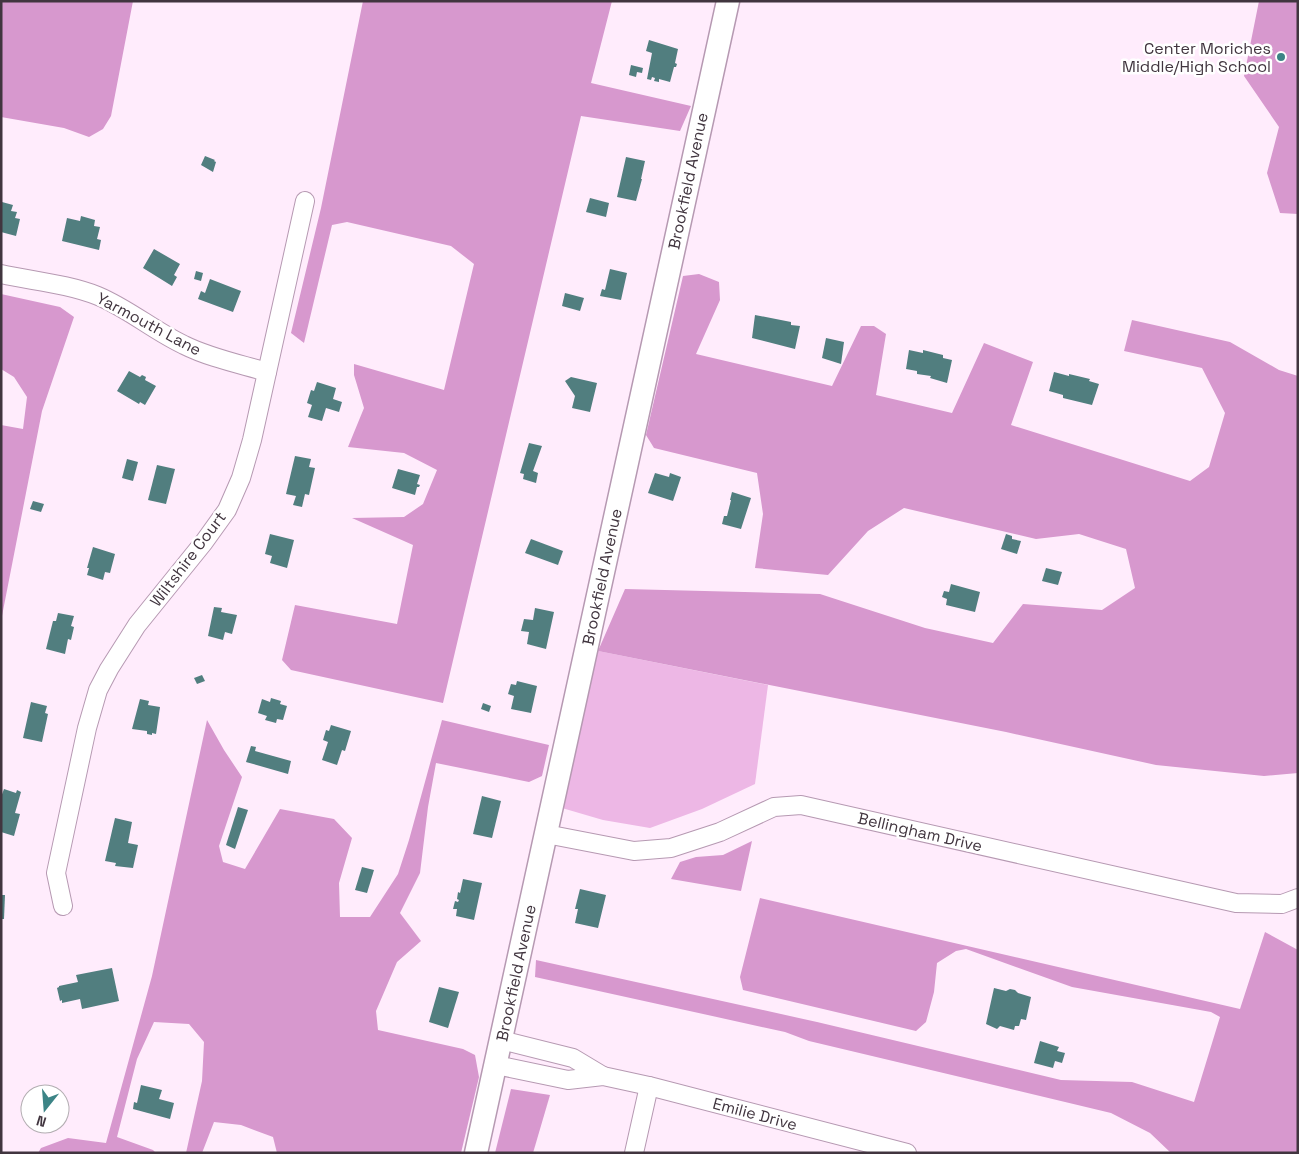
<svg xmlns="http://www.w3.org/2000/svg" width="1299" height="1154" viewBox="0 0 1299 1154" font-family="'Space Grotesk',sans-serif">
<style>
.green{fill:#edb7e5}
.forest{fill:#d798ce}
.building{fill:#517e7f}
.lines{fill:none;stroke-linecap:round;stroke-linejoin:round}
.minor-casing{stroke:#b699b2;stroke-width:20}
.major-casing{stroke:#b699b2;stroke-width:25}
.minor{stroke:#fff;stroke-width:18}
.major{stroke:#fff;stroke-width:22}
.poi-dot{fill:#3c8486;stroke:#fff;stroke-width:2}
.labels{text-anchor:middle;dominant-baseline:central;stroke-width:5;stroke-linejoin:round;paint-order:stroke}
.poi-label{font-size:16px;fill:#41353f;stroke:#fff;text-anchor:end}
.street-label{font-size:16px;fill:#41353f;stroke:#fff}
</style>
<rect width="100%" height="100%" fill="#ffecfc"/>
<path class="green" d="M598,651L768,685L755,784L702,809L650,828L603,820L562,808Z"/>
<g class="forest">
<path d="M1,1H133L111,116L103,129L89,137L64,128L1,117Z"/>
<path d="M363,1H612L591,83L691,106L680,131L581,116L443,703L291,670L282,660L295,605L397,624L413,545L352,518L404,517L423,504L437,470L404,453L348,447L364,408L354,375V364L444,390L474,264L451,246L347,222L332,225L304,343L291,333L321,208Z"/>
<path d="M1259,1H1298V214L1280,213L1267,173L1279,127L1244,76Z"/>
<path d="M699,274L719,282L720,300L696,354L832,386L861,326H874L886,334L876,395L952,413L984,343L1033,362L1011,425L1190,481L1209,467L1225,413L1202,368L1124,351L1132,320L1230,342L1279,370L1298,376V773L1264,776L1156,765L1006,732L598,651L625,589L820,594L925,628L993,643L1023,604L1102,610L1135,588L1126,549L1079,534L1036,539L904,508L868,531L828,575L755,568L763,514L757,473L654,448L646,435L683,276Z"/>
<path d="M1,294L60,307L74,317L42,411L1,621V425L23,429L27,397L14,377L1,369Z"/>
<path d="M207,720L224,750L242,777L219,846L223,862L245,869L280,809L334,819L352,838L339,883L340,917H370L398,874L409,840L442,720L549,745L542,776L529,782L436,763L428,807L420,873L400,913L421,941L397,962L376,1011L378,1030L463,1049L475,1055L479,1077L461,1153H277L273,1137L241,1125L214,1122L202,1153H186L202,1081L204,1042L189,1024L154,1022L137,1059L117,1137L153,1150L156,1153H38L41,1148L68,1138L106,1143L152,976Z"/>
<path d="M752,841L741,891L671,879L680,862L696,857L723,855Z"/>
<path d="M760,898L1240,1009L1265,932L1298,950V1153H1171L1150,1133L1111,1113L809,1041L785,1032L535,977L536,960L817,1022L1061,1080L1132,1082L1194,1102L1220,1017L1211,1012L1072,987L966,949L956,951L937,963L934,992L926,1022L916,1031L743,990L740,977Z"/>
<path d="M511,1089L550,1095L533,1153H495Z"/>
</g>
<g class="building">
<path d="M649,40L678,49L675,63L677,64L676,67H674L670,82L659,79V82L654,81L655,78L652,77L651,80L647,79L652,53L646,51Z"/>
<path d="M631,65L643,68L642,73L637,72L636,77L629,75Z"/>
<path d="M205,156L215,160L214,161L216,162L213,172L201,165Z"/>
<path d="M626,157L645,161L641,179H642L636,201L617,197Z"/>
<path d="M590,198L609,203L606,217L586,212Z"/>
<path d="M2,202L13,205L11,211L17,212L15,218L20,219L16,236L1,232Z"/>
<path d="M81,216L95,220L94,226L100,227L97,239L101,240L99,250L62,241L67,218L80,221Z"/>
<path d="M154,249L180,264L174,275L177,277L172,286L143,268Z"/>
<path d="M610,269L627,273L621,300L600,296L602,289L605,290Z"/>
<path d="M196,271L203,273L201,281L194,279Z"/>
<path d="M210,279L241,291L233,312L198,299L201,291L205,293Z"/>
<path d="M565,293L584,298L580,311L562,306Z"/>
<path d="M755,315L791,322V325L800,326L795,349L752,338Z"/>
<path d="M826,338L844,342L841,364L822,358Z"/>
<path d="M909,350L923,353V350L943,355V358L952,360L947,383L930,378L931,376L917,374V371L906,369Z"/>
<path d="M129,371L140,377L142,375L146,377L145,380L156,386L145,405L140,402L139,404L117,391Z"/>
<path d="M1054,372L1069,376V374L1090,379L1089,381L1099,384L1092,405L1063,398V395L1049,391Z"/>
<path d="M571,377L597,383L590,412L572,408L575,396L565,381Z"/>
<path d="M317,382L336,388L333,399L342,402L339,412L326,408L322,421L308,417L312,405L307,403L311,390L314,391Z"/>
<path d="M529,443L542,446L533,471L538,473L536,483L523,479L524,474L520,473Z"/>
<path d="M295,456L311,459L309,467L315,468L309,495L305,494L302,507L293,505L296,496L286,494Z"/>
<path d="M127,459L138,462L133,481L122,478Z"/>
<path d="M157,465L175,469L166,504L148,500Z"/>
<path d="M398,469L420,475L417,484L420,485L419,487H417L415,495L392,488Z"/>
<path d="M655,473L669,477L670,473L681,477L673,501L648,493Z"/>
<path d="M732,492L751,498L741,529L722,524L724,516H727L731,500H730Z"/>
<path d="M33,501L44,504L41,512L30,509Z"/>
<path d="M270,534L294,540L287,568L270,563L272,556L265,554Z"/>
<path d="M1006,534L1012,536V539L1021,541L1017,554L1001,549Z"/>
<path d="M531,539L563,551L558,565L525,553Z"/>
<path d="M93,547L115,554L110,573L105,572L103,580L87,575L89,568H87Z"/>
<path d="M1046,568L1062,572L1058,585L1042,581Z"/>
<path d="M951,584L980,592L975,612L946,605L947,599L942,597L944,591L949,592Z"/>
<path d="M214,607L222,608L221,612L237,615L232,634L225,632L223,640L208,636Z"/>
<path d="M535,608L554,612L546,649L527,644L529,632L521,631L524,619L533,620Z"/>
<path d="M58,613L74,616L71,626L74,627L71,640L68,639L65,654L46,649L53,621H56Z"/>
<path d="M202,675L205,681L197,684L194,678Z"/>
<path d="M517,681L537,686L531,713L511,709L514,696L508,694L511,684L516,685Z"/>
<path d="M271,698L281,701L280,704L287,706L283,720L277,719L276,723L265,720L267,716L258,713L262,699L270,702Z"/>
<path d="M140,699L149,701L148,705L160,707L156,734L152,733V735L147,734V731L132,729Z"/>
<path d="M31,702L47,706L45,713L48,714L42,742L23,738Z"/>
<path d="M483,703L491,706L489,712L481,709Z"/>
<path d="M331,725L351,731L345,751L342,750L337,765L322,760L328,742L323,740L326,730L329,731Z"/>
<path d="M251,746L256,747L255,751L291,761L288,774L246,762Z"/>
<path d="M4,789L16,793L17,790L21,792L15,813L20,814L14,836L1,832V797Z"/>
<path d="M482,796L501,801L492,838L473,834Z"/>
<path d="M238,807L248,810L235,849L226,845Z"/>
<path d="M115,818L132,822L128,843L138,845L133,868L115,866L116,863L105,861Z"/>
<path d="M362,867L374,870L367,893L355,890Z"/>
<path d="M463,879L482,883L474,920L456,916L457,909H453L455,901L458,902L459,900L457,899L458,892L460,893Z"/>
<path d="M580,889L606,895L598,928L575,923L578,909H575Z"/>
<path d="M1,895H5L4,919H1Z"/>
<path d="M112,968L119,1001L82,1009L80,999L62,1003V1000L60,1001L57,988L59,987V986L78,982L76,975Z"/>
<path d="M439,987L459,992L448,1028L429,1022Z"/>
<path d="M994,988L1006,991L1010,989L1015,990L1018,993L1031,997L1026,1020L1021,1019L1019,1026H1015L1014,1030L1000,1026L997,1029L986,1024Z"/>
<path d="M1040,1041L1059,1047L1057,1051L1065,1053L1062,1063L1055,1061L1053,1068L1034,1063Z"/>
<path d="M141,1085L162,1090L159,1099L174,1103L170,1119L133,1109L134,1102L137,1103Z"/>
</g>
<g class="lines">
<defs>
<g id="minor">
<path d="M1,274C33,281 68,284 98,296C129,309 154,331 184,345C210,358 240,364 267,372"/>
<path d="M546,834L634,851L671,848L720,832L774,807L801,805L1236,903L1282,904L1298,898"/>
<path d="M63,906L56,873L87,728L98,690L109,669L137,625L204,542L227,510L241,478L252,440L305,201"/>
<path d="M501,1040L573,1058L603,1076"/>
<path d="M496,1065L568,1080L603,1076L649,1086L907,1153"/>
<path d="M634,1153L649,1086"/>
</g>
<path id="major" d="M476,1153L728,1"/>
</defs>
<use href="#minor" class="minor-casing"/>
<use href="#major" class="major-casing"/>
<use href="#minor" class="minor"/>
<use href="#major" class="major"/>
</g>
<circle class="poi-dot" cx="1281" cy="57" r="5"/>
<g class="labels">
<g class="poi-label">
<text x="1271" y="48">Center Moriches<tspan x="1271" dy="18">Middle/High School</tspan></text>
</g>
<g class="street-label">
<text transform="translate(688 181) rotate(-78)">Brookfield Avenue</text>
<text transform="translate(149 324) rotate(28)">Yarmouth Lane</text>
<text transform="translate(188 559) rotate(-53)">Wiltshire Court</text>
<text transform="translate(602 577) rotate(-78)">Brookfield Avenue</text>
<text transform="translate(920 832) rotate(13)">Bellingham Drive</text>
<text transform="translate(516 973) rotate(-78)">Brookfield Avenue</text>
<text transform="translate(755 1114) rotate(15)">Emilie Drive</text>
</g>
</g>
<rect width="1299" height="1154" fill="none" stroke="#41353f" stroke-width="5"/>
<g transform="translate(45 1109) rotate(197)"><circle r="24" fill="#ffffff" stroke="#b3aeb2"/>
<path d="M0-4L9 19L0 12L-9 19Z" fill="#3c8486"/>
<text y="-8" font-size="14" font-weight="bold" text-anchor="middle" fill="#41353f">N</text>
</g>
</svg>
